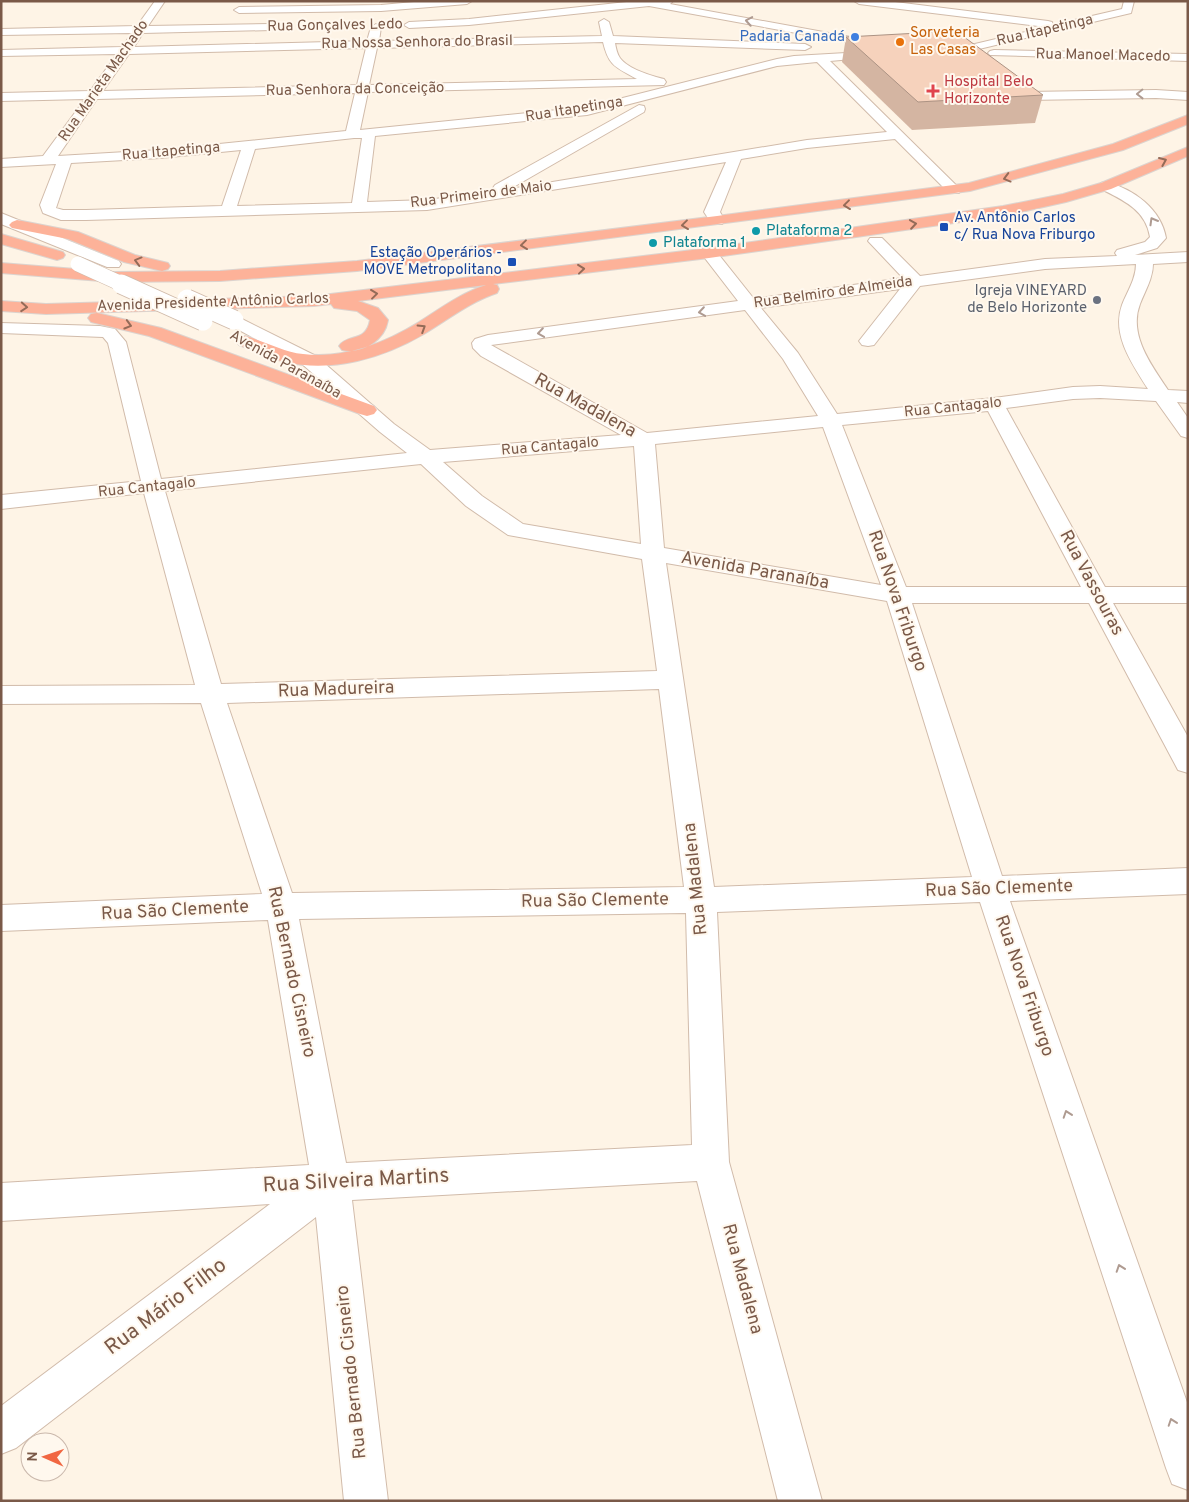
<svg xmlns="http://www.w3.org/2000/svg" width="1189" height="1502" viewBox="0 0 1189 1502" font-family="Overpass,sans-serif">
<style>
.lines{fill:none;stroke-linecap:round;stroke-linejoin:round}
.minor-casing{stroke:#d1bbaa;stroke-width:2}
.highway-casing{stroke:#dcd4cf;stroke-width:2}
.minor{fill:#fff;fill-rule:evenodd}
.highway{fill:#fdb299;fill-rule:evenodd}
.minor-bridge-far1-casing{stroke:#d1bbaa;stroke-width:16;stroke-linecap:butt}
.minor-bridge-casing{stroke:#d1bbaa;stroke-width:21;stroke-linecap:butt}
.minor-bridge-far1{stroke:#fff;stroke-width:15}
.minor-bridge{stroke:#fff;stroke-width:19}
.wall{fill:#d4b5a2}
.building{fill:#f6d2bc;stroke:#ac9384}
.oneway{stroke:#af9b91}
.oneway2{stroke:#946b58}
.shop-dot{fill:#3f7fe0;stroke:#fff8ee;stroke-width:2}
.food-dot{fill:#e8710a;stroke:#fff8ee;stroke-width:2}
.health-dot{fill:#e0444e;stroke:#fff8ee;stroke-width:2}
.transit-dot{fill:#1a4fb4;stroke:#fff8ee;stroke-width:2}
.culture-dot{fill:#0f9aa8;stroke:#fff8ee;stroke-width:2}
.worship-dot{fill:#6b7280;stroke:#fff8ee;stroke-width:2}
.labels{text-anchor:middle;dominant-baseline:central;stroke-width:4;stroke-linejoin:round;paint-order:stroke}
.far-street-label{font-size:15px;fill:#7a5948;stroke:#fff8ee}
.far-food-label{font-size:15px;fill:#c56008;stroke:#fff8ee;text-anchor:start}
.far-shop-label{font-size:15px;fill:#366cbe;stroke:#fff8ee;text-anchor:end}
.far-health-label{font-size:15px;fill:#be3a42;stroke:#fff8ee;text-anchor:start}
.far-transit-label{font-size:15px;fill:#164399;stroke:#fff8ee;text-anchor:start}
.far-culture-label{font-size:15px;fill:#0d838f;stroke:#fff8ee;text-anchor:start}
.far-worship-label{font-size:15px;fill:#5b616d;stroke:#fff8ee;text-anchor:end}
.street-label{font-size:18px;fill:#7a5948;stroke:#fff8ee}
.near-street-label{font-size:21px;fill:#7a5948;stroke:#fff8ee}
</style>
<rect width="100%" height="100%" fill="#fef4e6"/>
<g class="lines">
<defs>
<g id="minor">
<path d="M155,1H165L148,26L271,24L276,27L271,30L143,33L134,47L367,41L371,27L376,24L381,27L379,41L602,36L599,22L604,19L609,22L613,36L805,44L811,47L805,50L615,43C616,48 617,54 620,58C628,69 652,76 664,79L666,82L664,85L368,92L360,130L587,107L777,59L794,56L881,51L887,54L885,56L830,61L961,190L959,193H949L895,139L807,148L741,159L720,212L725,221L722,224H712L704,212L726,162L427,210L86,220H61L43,213L40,205L56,164L1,167V159L43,156L85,99L1,101V93L90,91L117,54L1,56V50L122,47L132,33L1,35V29L137,26ZM603,42C609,67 616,67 637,79L369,85L377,48ZM366,48L357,85L103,91L129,54ZM817,62L887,132L807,140L510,189L644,112L645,109L644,106L639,105L495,185L493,188L495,191L427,200L367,202L375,136L587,115L777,66ZM355,93L346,131L160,150L58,156L97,99ZM354,138H362L352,203L237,206L255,149ZM241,150L222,206L86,210H63L56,208L71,163L160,158Z"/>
<path d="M425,1H472L467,4L381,11L239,13L234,10L239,7L381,5Z"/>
<path d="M636,1H673L670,4L878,42L884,45L878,48L649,6L469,25L409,28L404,25L409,22L469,19Z"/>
<path d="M854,1H887L1048,21L1052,22L1053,25L1122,9L1124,1H1134L1131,13L958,54L942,55L936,52L938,50L958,48L1046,27L859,4Z"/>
<path d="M994,50L1188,54V61L990,55L988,53L990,51Z"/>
<path d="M1156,90L1188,92V100L1156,98L1026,100L1020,96L1026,92Z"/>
<path d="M1106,182C1134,189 1161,209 1166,238L1157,248L1135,255L1188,252V262L1153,264C1153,278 1145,291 1140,304C1128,335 1152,366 1168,390L1188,391V403L1177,402L1188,418V438L1181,436L1156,401L1100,398L1073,399L1006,408L1105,587H1188V603H1113L1188,737V773L1178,770L1089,603H912L1002,876L1188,868V894L1010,901L1188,1405V1490L1172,1484L1166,1468L980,902L717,912L729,1162L822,1501H778L697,1181L352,1200L388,1501H344L316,1217L16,1448L1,1454V1406L270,1204L1,1221V1183L309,1165L268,920L1,931V905L262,894L201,703L1,704V686L195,685L144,493L1,509V495L141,481L108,343L103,337L1,333V323L100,326L115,329L126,342L161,479L407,453L380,432L302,364L228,324L225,320L228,316L234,315L316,356L394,424L430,450L621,435L481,356L473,348L472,343L475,339L488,335L738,301L701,253L703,250H715L754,299L903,278L868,241L870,238H882L920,276L1045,259L1117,256L1115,253L1117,250L1145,242L1150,237C1146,210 1123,200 1101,189L1099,186L1101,183ZM1136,264C1136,279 1127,292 1122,305C1111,335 1133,365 1148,389L1100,386L1073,387L994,398L837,414L798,353L761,308L900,289L859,341L862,345L868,346L874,345L920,286L1045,269ZM745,310L783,359L818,416L647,433L491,345ZM988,411L1081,587H906L842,425ZM823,427L881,585L664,548L655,444ZM634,446L641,544L523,524L482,496L443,462ZM421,464L466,506L508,535L642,559L657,671L221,684L165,491ZM666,563L887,601L972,877L714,887ZM659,689L684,887L292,893L227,703ZM686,913L692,1145L346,1163L299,919Z"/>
<path d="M1,213L119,261L121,264L119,267H107L1,224Z"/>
</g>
<g id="highway">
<path d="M1188,115V124L1123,150L970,191L357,271L220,281L113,282L1,273V263L113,272L220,271L357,261L717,216L969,183L1113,144Z"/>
<path d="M1188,147V156L1111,189L1066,202L1003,216L709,258L493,284L497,285L499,289L497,293C470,302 449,319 424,334C383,358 333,373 285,362C269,358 254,350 239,345L236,341L239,337L245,336C265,341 283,352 303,354C344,359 385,343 419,322C441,308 461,293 486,285L358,301L378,308L388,320C385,340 362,355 342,350L339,346C348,333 366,343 370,320L357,311L334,308L331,304L314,306L46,314L1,311V301L46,304L314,296L709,248L1003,206L1063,194L1101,183Z"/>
<path d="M17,220L78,232L135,255L168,263L170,266L168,269L162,271L124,262L68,239L12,228L9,225L12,222Z"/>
<path d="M1,234L63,252L65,255L63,258L57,260L1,244Z"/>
<path d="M97,313L161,328L374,406L377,410L374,414L367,416L360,414L149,336L91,322L88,318L91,314Z"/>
</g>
</defs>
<use href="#minor" class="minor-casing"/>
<use href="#highway" class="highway-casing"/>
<use href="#minor" class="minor"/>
<use href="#highway" class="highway"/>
<defs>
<path id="minor-bridge-far1" d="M78,264L124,285"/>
<g id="minor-bridge">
<path d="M121,284L203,321"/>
<path d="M187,299L234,320"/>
</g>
</defs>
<use href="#minor-bridge-far1" class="minor-bridge-far1-casing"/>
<use href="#minor-bridge" class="minor-bridge-casing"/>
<use href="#minor-bridge-far1" class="minor-bridge-far1"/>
<use href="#minor-bridge" class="minor-bridge"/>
</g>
<path class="wall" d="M846,37L1043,95L1035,123L912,130L842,62Z"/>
<path class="building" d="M956,31L1043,95L918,102L846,37Z"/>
<defs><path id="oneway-chevron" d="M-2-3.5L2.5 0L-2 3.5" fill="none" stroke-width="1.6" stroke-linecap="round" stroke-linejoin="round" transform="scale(1.25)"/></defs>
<g class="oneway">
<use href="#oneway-chevron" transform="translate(749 21) rotate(-170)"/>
<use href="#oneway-chevron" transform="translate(1140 94) rotate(179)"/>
<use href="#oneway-chevron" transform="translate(1153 221) rotate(-120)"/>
<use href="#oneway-chevron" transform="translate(702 312) rotate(172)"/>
<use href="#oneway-chevron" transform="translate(541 333) rotate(172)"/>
<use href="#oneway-chevron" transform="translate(1067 1114) rotate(-109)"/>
<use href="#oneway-chevron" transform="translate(1120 1268) rotate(-109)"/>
<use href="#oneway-chevron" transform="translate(1172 1422) rotate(-109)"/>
</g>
<g class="oneway2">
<use href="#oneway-chevron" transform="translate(1163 161) rotate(-23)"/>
<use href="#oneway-chevron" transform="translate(1007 178) rotate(165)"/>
<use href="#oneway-chevron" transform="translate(847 205) rotate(173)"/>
<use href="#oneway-chevron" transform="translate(913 224) rotate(-8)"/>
<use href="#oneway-chevron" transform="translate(685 225) rotate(173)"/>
<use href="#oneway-chevron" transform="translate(524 245) rotate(173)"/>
<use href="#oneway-chevron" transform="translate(138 261) rotate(-165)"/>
<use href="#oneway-chevron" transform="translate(581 269) rotate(-6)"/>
<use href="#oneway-chevron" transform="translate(374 294) rotate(-7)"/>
<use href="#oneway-chevron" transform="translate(24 307) rotate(4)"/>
<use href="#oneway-chevron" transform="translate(128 325) rotate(16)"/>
<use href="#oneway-chevron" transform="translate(422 328) rotate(-32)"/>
</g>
<circle class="shop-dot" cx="855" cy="37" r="5"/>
<circle class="food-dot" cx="900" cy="42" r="5"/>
<path class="health-dot" d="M930.5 83.5h5v5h5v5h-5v5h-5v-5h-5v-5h5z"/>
<g class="transit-dot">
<rect x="939" y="222" width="10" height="10" rx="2.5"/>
<rect x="507" y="257" width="10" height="10" rx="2.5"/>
</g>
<g class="culture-dot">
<circle cx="756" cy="231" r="5"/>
<circle cx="653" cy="243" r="5"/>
</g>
<circle class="worship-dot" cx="1097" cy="300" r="5"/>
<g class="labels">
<g class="far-street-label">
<text transform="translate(335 26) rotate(-1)">Rua Gonçalves Ledo</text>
<text transform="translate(1045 31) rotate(-13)">Rua Itapetinga</text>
<text transform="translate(417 43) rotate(-1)">Rua Nossa Senhora do Brasil</text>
<text transform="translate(1103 56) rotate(1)">Rua Manoel Macedo</text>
<text transform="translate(104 81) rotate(-55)">Rua Marieta Machado</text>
<text transform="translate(355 90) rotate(-1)">Rua Senhora da Conceição</text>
<text transform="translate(574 110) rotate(-9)">Rua Itapetinga</text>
<text transform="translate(171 152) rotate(-5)">Rua Itapetinga</text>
<text transform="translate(481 195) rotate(-7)">Rua Primeiro de Maio</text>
<text transform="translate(833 293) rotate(-8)">Rua Belmiro de Almeida</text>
<text transform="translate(213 303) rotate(-2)">Avenida Presidente Antônio Carlos</text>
<text transform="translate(285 365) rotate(29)">Avenida Paranaíba</text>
<text transform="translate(953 408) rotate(-6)">Rua Cantagalo</text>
<text transform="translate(550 447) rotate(-5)">Rua Cantagalo</text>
<text transform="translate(147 488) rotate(-6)">Rua Cantagalo</text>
</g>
<g class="far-food-label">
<text x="910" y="33">Sorveteria<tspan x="910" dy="17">Las Casas</tspan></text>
</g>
<g class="far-shop-label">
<text x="845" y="37">Padaria Canadá</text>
</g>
<g class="far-health-label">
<text x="944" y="82">Hospital Belo<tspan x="944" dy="17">Horizonte</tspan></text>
</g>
<g class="far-transit-label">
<text x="954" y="218">Av. Antônio Carlos<tspan x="954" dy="17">c/ Rua Nova Friburgo</tspan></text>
<text x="502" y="253" text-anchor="end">Estação Operários -<tspan x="502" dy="17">MOVE Metropolitano</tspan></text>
</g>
<g class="far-culture-label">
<text x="766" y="231">Plataforma 2</text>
<text x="663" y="243">Plataforma 1</text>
</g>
<g class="far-worship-label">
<text x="1087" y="291">Igreja VINEYARD<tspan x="1087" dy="17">de Belo Horizonte</tspan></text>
</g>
<g class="street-label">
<text transform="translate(585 406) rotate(29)">Rua Madalena</text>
<text transform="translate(755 571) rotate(10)">Avenida Paranaíba</text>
<text transform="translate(1091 583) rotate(62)">Rua Vassouras</text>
<text transform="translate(897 601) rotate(71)">Rua Nova Friburgo</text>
<text transform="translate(336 690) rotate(-2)">Rua Madureira</text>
<text transform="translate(696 879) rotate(-96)">Rua Madalena</text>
<text transform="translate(999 889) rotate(-2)">Rua São Clemente</text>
<text transform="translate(595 901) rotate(-1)">Rua São Clemente</text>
<text transform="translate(175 911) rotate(-3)">Rua São Clemente</text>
<text transform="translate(291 972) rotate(78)">Rua Bernado Cisneiro</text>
<text transform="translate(1024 986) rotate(71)">Rua Nova Friburgo</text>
<text transform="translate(742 1279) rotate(75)">Rua Madalena</text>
<text transform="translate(352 1372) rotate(-96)">Rua Bernado Cisneiro</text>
</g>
<g class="near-street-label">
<text transform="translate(356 1181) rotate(-3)">Rua Silveira Martins</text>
<text transform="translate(166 1307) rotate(-37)">Rua Mário Filho</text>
</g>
</g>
<rect width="1189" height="1502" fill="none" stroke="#7a5948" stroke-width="5"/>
<g transform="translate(45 1457) rotate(272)"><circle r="24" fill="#fff8ee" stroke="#cab8ac"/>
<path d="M0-4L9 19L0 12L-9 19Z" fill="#f16742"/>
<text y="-8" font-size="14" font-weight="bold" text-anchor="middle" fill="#7a5948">N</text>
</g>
</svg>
